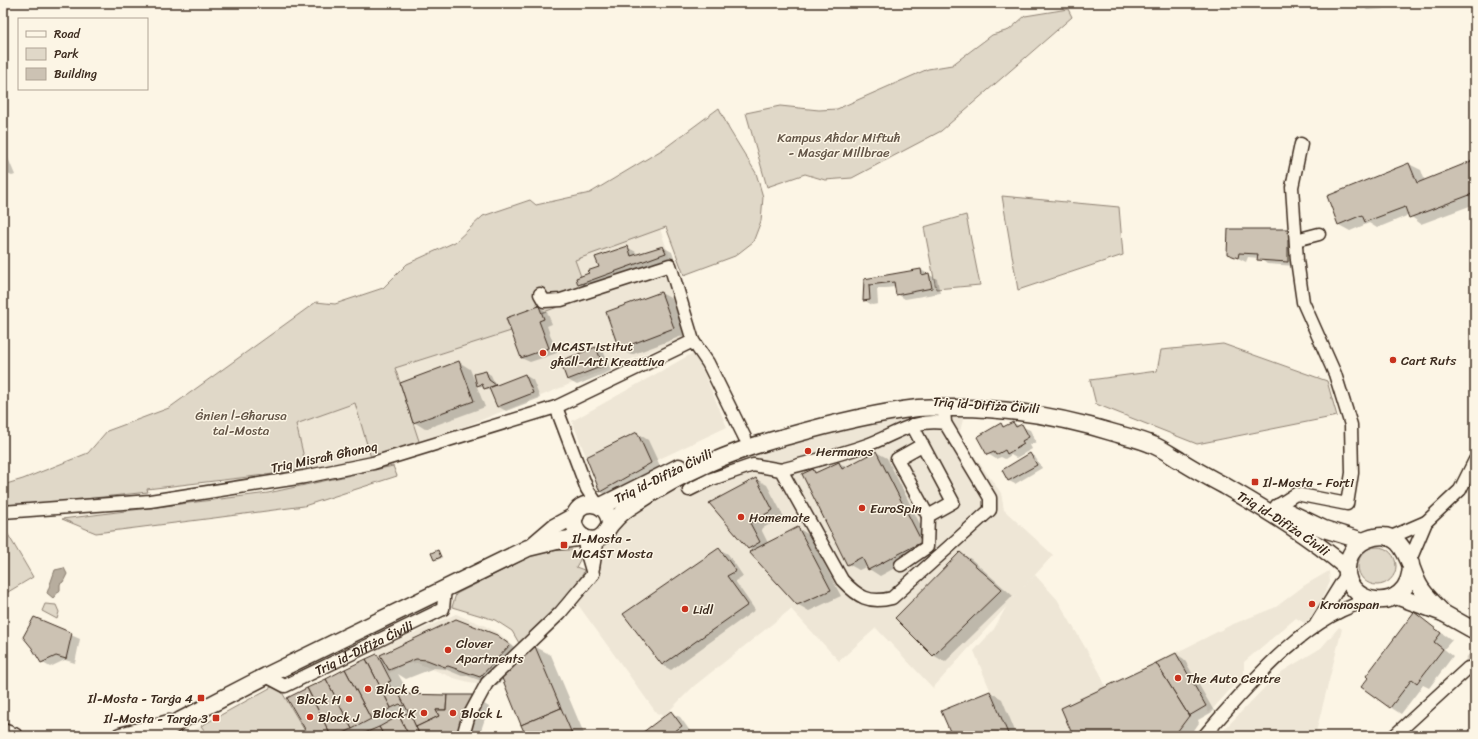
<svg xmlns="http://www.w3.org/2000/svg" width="1478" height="739" viewBox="0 0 1478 739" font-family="Sriracha,sans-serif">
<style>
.built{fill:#eee6d6}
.green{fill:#e0d8c8;stroke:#8e8173}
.water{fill:#b7ad9e;stroke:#85796b}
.shadow{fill:#0003}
.building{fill:#ccc2b3;stroke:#3b2a1e}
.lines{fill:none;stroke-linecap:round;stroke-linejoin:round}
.minor-tunnel{stroke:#d5ccbd;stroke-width:12;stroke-dasharray:12 6;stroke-linecap:butt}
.minor-casing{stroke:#3b2a1e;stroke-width:15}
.major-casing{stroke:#3b2a1e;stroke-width:19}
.minor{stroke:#fcf5e5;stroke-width:12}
.major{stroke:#fcf5e5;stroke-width:16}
.poi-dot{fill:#c8321e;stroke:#fcf5e5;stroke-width:1.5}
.labels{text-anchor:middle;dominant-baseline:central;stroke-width:3;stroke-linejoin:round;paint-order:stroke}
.park-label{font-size:13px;fill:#645648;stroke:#fcf5e5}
.poi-label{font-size:13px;fill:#3b2a1e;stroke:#fcf5e5;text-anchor:start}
.street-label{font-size:13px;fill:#3b2a1e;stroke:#fcf5e5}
</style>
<rect width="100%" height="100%" fill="#fcf5e5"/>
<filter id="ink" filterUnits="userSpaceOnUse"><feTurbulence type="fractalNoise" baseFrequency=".025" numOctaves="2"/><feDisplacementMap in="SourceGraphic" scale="8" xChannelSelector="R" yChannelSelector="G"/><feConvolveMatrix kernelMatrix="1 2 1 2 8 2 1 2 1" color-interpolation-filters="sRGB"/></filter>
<g filter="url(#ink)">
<g class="built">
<path d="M660,229L696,333L412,448L371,458L307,470L296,424L355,403L395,368L511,331L506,318L588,296L574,260Z"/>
<path d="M695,352L727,427L651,463L600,492L572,421Z"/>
<path d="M965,412L959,435L1001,493L1004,510L1053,555L1014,598L1035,575L1057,599L1100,673L1106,688L1231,625L1276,607L1305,585L1329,571L1330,582L1318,606L1306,624L1296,618L1244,662V674L1209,713L1206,707L1189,716L1174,736H1009L974,651L994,629L1006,607L933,688L876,628L839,661L791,609L694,686L663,717L660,714L658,715L568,591L637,505L763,445L907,415Z"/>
<path d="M456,614L483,625L500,634L516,649L484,686L454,678L417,663L405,664L388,674L374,651Z"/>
<path d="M1339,627L1342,629L1315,736H1218L1269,683L1283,671L1321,648Z"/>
<path d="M201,726L209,736H182Z"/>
</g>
<g class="green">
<path d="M1068,9L1072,17L941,131L852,178L825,180L805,174L767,187L746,113L780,106L819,110L837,109L928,69L952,65L992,35L1009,30L1025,16Z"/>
<path d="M719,108L729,129L756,173L763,197L761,221L753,242L735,256L684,275L666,227L575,260L588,296L541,313L506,319L511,331L395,368L420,444L371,458L355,403L296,424L307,470L147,489L148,492L3,508V485L23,479L88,453L107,431L169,408L316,302L335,304L383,288L407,264L455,242L483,216L530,200L536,205L590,193L665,148Z"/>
<path d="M1002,196L1119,207L1123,255L1018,290Z"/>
<path d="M966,215L980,285L936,289L924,227Z"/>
<path d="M1223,344L1327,381L1337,416L1197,444L1096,404L1090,380L1157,371L1161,350Z"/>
<path d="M393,466L397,476L304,506L214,518L96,533L62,519L268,493Z"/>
<path d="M3,526L33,577L3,595Z"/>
<circle cx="1377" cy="566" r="19"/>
<path d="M572,550L578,555L580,560L576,567L584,570L583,574L555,611L519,643L512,631L495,620L452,607L456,594L541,551Z"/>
<path d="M45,604L56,605L59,612L57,619L42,611Z"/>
<path d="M277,684L308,736H209L201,726Z"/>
</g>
<path class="water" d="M64,568L67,574L63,582L60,584V590L53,598L47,593L55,570Z"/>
<g class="shadow">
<path d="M1361,3H1382L1383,9L1367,10L1362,7Z"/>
<path d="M3,146L15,175L12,176L3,172Z"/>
<path d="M1474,162L1475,204L1421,224L1409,215L1377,228L1369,223L1350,231L1339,225L1328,197L1409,164L1421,170L1425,181Z"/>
<path d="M1293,230L1296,266L1267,264L1259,258L1248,257L1246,262L1228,253Z"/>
<path d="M627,247L636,252L637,255L663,247L672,252L674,258L588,289L579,284Z"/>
<path d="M921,270L937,279L940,293L905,299L897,294L895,287L877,289L878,304L872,305L864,300L865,280Z"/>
<path d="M661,293L672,299L685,335L631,355L620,349L607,312Z"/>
<path d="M539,307L547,312L552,324L547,326L557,353L530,362L521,358Z"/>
<path d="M596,348L604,353L611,371L577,385L568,380L561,361Z"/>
<path d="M459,362L470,369L485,407L425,429L414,422Z"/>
<path d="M486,372L491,375L496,386L525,375L533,380L540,398L506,411L497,406L491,391L477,385Z"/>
<path d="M1013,423L1030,430L1036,442L1030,445L1032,449L1016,458L1011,455L1005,459L1001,457L996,459L988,454L1001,425L1006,427Z"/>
<path d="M637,433L648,440L662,470L612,498L601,492L588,457Z"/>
<path d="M876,452L887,458L932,548L880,576L869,569L868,566L859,570L848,564L813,470L818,473L839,463L847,467Z"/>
<path d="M1030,454L1035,457L1042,468L1015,484L1009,481L1003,470Z"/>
<path d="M756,479L767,485L784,517L761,529L768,543L798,528L809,535L841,596L809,611L797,604L711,503Z"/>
<path d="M719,549L728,554L743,576L735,581L755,610L671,670L662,665Z"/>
<path d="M438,551L442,558L437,560L434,559Z"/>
<path d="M960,553L971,559L1013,596L945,662L933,655Z"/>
<path d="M1414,614L1452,640L1444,649L1453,656L1429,688L1423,685L1401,714L1390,707Z"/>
<path d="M35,619L80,639L75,663L65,660L50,667L41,662Z"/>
<path d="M497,635L526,655L534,646L551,655L585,736H528L504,679L496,686L465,675L462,676L445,669L434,668L406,679L398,674L407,690L404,692L405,695L471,696L489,707L479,736H311L377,655L384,659Z"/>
<path d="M1176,654L1184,659L1214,711L1198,720L1199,723L1190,736H1074Z"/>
<path d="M990,692L1002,699L1017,736H953Z"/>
<path d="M671,713L680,717L690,731L683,736H640Z"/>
</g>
<g class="building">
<path d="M1360,3H1378V6L1361,8Z"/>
<path d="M3,159L7,170L3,172Z"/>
<path d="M1474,160L1475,193L1409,218L1405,207L1365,222L1362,215L1338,225L1327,196L1409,163L1417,183Z"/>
<path d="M1228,229H1294L1293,238L1288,239V262L1257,260L1258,254L1239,253L1238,258L1227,254Z"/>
<path d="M628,246L631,256L663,246L666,253L578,285L576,278L589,273L587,271L599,267L595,257Z"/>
<path d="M921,269L922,275L929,273L932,288L896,295L894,282L869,285L870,300L863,301L864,279Z"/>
<path d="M661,292L674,328L619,349L606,312Z"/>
<path d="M539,306L544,319L539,321L549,348L521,358L506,318Z"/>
<path d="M596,347L603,366L567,380L560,361Z"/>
<path d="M459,361L474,401L413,423L400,383Z"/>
<path d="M486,371L489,380L496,385L484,389L482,384L477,386L474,374Z"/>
<path d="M525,374L533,393L497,407L489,388Z"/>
<path d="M1013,422L1016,427L1022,424L1029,437L1022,441L1024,444L1007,454L1005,450L996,455L994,452L987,455L977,437L1001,423L1003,427Z"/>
<path d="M637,432L651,463L600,492L586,457Z"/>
<path d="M876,451L922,542L868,570L862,557L847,565L802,474L813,469L815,473L839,462L842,469Z"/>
<path d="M1030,453L1037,465L1008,481L1002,470Z"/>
<path d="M756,478L773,510L750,523L760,542L748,549L709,503Z"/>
<path d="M798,527L831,590L797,605L749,552Z"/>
<path d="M719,548L736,571L727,576L748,605L662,665L623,614Z"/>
<path d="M438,550L441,557L434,560L431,553Z"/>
<path d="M960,552L1002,589L933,656L895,618Z"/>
<path d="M1414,612L1441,633L1434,642L1443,649L1417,683L1412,679L1390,708L1361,687L1368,678L1366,676Z"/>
<path d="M34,617L72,633L66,659L56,656L41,663L32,648L23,637Z"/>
<path d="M456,619L497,635L510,645L480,677L448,666L445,667L427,660L416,659L389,670L380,655Z"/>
<path d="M534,644L561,708L521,725L502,678Z"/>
<path d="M1176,653L1206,706L1189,716L1156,663Z"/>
<path d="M377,654L391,681L388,682L393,693L398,691L405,705L402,706L400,704L391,708L366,659Z"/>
<path d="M366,659L391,708L371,719L345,669Z"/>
<path d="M1156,663L1189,716L1174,736H1073L1061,708Z"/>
<path d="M345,669L371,719L352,729L326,679Z"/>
<path d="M326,679L352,729L338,736H331L307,688Z"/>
<path d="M307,688L331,736H309L287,698Z"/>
<path d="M990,691L1009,736H952L941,711Z"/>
<path d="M399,694L447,695L446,710H436L439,716L416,727Z"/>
<path d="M447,695H472L473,697L459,736H420L416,727L439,716L436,710H446Z"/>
<path d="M561,708L573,736H526L521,725Z"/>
<path d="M671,711L682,726L668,736H638Z"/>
<path d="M407,713L409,717L411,716L420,736H409L399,716Z"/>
<path d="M399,716L409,736H384L379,727Z"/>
<path d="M379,727L384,736L360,735Z"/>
<path d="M197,732L199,736H190Z"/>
</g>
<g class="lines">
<path class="minor-tunnel" d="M1468,668L1475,655"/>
<defs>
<g id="minor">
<path d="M1296,240L1319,234"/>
<path d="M540,294L544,301L561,300L670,265L693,341L708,363L745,438"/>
<path d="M556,407L693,341"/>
<path d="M912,425L953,502L928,516L897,459L922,445"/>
<path d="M781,470C809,462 839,455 867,445C895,435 913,418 945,423"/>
<path d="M689,490L709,480L753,465L781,470L842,580C858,597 869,604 892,598L990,510V498L945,423L944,408"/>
<path d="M1277,506L1296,494L1347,504L1352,473L1351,425L1335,374L1303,302L1297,260L1292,187L1301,144"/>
<path d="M3,512L150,501L304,477L373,463L556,407L587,489L597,504"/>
<path d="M1389,538L1426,522"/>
<path d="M1410,560L1426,522L1460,490L1475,460"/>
<path d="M901,565L927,547L928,516"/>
<path d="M593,568L598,538"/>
<path d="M1316,624L1347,574"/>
<path id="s1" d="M266,676L285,686L443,609L445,588"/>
<path d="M463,736L468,718L487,683L560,613L593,574L585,547V538"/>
<path d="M1204,736C1245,689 1309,611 1373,600"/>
<path d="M1394,736L1468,668"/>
</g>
<g id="major">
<path d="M601,506L679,467"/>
<path d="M1278,507L1324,529L1363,541"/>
<path id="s2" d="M610,525C609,497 573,498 574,522C575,534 586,542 597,539C606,536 607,528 612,523C618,516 626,509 633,505C683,472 730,451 788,436C830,424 874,413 918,408C929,407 940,408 950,408C1008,407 1063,417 1118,434C1129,437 1142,440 1153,445C1163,449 1172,456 1181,461C1195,470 1210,478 1225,486C1268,511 1309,536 1347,568"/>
<path d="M533,545L554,527L576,515"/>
<path d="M1411,564C1411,619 1337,606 1348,561C1351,551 1358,543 1368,539C1404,525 1408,564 1419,585C1424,595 1435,604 1443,613"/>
<path d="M1396,596L1443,613L1475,631"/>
<path d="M3,732L14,736"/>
<path d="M120,736L169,723"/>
<path d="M157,736L181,720L266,676L528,548L557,541L583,537"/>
</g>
</defs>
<use href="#minor" class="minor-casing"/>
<use href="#major" class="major-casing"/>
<use href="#minor" class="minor"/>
<use href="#major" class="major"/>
</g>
</g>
<g class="poi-dot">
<circle cx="543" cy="353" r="4"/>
<circle cx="1393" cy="360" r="4"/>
<circle cx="808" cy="451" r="4"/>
<rect x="1251" y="478" width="8" height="8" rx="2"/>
<circle cx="862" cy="508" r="4"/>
<circle cx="741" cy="517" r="4"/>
<rect x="560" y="541" width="8" height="8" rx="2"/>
<circle cx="1312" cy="604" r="4"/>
<circle cx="685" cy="609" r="4"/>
<circle cx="448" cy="650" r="4"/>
<circle cx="1178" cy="678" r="4"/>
<circle cx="368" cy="689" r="4"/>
<rect x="197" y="694" width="8" height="8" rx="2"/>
<circle cx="349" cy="699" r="4"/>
<circle cx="424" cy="713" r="4"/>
<circle cx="453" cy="713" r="4"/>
<circle cx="310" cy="717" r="4"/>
<rect x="212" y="714" width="8" height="8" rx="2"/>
</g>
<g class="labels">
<g class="park-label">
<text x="839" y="137">Kampus Aħdar Miftuħ<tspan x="839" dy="15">- Masġar Millbrae</tspan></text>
<text x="241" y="415">Ġnien l-Għarusa<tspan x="241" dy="15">tal-Mosta</tspan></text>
</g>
<g class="poi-label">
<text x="551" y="346">MCAST Istitut<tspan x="551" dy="15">għall-Arti Kreattiva</tspan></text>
<text x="1401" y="360">Cart Ruts</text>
<text x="816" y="451">Hermanos</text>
<text x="1263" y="482">Il-Mosta - Forti</text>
<text x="870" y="508">EuroSpin</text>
<text x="749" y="517">Homemate</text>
<text x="572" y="538">Il-Mosta -<tspan x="572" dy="15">MCAST Mosta</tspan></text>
<text x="1320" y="604">Kronospan</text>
<text x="693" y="609">Lidl</text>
<text x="456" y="643">Clover<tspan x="456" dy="15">Apartments</tspan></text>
<text x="1186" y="678">The Auto Centre</text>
<text x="376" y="689">Block G</text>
<text x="193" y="698" text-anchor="end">Il-Mosta - Tarġa 4</text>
<text x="341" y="699" text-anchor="end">Block H</text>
<text x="416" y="713" text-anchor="end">Block K</text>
<text x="461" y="713">Block L</text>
<text x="318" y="717">Block J</text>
<text x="208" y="718" text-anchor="end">Il-Mosta - Tarġa 3</text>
</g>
<g class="street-label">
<text transform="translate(986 405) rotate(4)">Triq id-Difiża Ċivili</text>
<text transform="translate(324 457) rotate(-12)">Triq Misraħ Għonoq</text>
<text transform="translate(663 476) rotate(-26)">Triq id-Difiża Ċivili</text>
<text stroke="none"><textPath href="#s2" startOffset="837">Triq id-Difiża Ċivili</textPath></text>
<text stroke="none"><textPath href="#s1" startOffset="109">Triq id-Difiża Ċivili</textPath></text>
</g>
</g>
<rect width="1478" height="739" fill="none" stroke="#fcf5e5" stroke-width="16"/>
<rect x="8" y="8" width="1462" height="723" fill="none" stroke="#3b2a1e" stroke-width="1.5" filter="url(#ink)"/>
<rect x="18" y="18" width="130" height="72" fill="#fcf5e5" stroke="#afa495"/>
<rect x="26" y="31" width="20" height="6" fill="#fcf5e5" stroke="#afa495"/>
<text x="54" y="38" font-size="12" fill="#3b2a1e">Road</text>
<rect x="26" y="48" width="20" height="12" fill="#e0d8c8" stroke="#afa495"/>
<text x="54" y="58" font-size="12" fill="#3b2a1e">Park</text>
<rect x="26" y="68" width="20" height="12" fill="#ccc2b3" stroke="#afa495"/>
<text x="54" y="78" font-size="12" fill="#3b2a1e">Building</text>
</svg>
